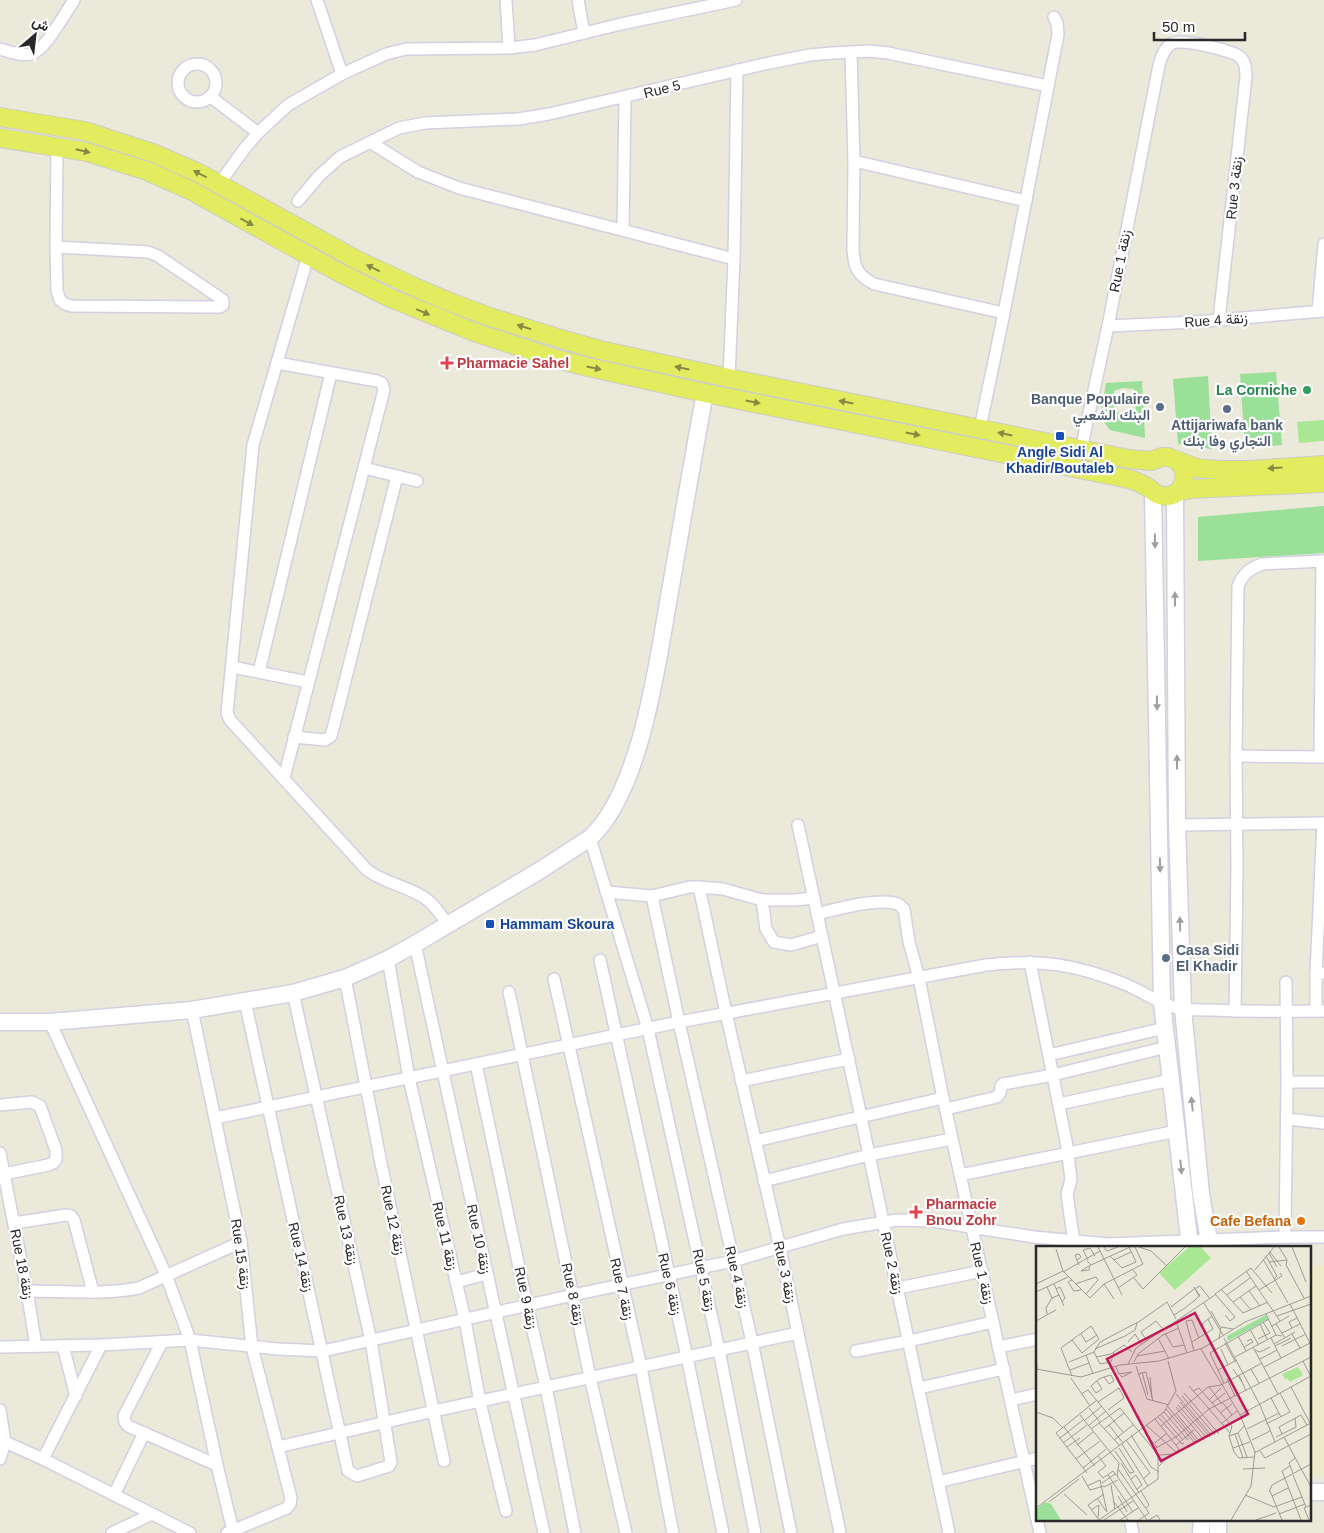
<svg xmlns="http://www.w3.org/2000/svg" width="1324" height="1533" viewBox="0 0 1324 1533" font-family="Arial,Vazirmatn,sans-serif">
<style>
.education{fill:#ececca}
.green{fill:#9ae098;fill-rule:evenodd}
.pitch{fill:#aae794}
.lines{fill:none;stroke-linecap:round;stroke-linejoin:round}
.street-casing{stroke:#d2d0e1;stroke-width:14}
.secondary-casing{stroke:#d2d0e1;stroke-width:19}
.primary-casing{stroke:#ccc;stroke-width:20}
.street{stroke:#fff;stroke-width:11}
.secondary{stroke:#fff;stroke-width:16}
.primary{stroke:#e2ec5e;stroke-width:18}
.oneway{fill:#868a44}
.oneway2{fill:#9f9f9f}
.health-dot{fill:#e0444e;stroke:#fff;stroke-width:2}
.leisure-dot{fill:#2e9e5b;stroke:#fff;stroke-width:2}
.service-dot{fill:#5c6f8a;stroke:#fff;stroke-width:2}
.transit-dot{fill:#1a4fb4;stroke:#fff;stroke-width:2}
.food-dot{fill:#e8710a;stroke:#fff;stroke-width:2}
.labels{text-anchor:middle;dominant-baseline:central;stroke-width:4.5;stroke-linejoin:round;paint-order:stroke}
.street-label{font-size:14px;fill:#292929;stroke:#fff}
.health-label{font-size:14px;font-weight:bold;fill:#be3a42;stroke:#fff;text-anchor:start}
.leisure-label{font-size:14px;font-weight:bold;fill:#27864d;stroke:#fff;text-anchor:end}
.service-label{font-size:14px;font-weight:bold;fill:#4e5e75;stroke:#fff;text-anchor:end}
.transit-label{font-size:14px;font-weight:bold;fill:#164399;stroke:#fff}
.food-label{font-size:14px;font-weight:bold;fill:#c56008;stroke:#fff;text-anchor:end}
.inset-road{fill:none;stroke:#9d9c93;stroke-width:1}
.view{fill:#c2185b;fill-opacity:0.15;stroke:#c2185b;stroke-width:2.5}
.inset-edge{fill:none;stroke:#292929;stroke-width:2.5}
</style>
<rect width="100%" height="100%" fill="#ebe9da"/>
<path class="education" d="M1310,1265H1324V1476L1310,1477Z"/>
<g class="green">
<path d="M1276,372L1282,445L1245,448L1240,374Z"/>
<path d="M1208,376L1212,449L1178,444L1173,379Z"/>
<path d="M1142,381L1145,438L1110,430L1100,417L1106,383ZM1122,388L1134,389L1136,412H1114L1113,399H1115L1114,391Z"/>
<path d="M1324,506V553L1198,561V517Z"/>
</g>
<path class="pitch" d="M1324,420V441L1299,443L1297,422Z"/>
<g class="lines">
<defs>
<g id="street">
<path d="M317,0L342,74"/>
<path d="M506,0L509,48"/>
<path d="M578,0L584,33"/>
<path d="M0,49C9,52 21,56 31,54C45,51 65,13 74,0"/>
<path d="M851,52L854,161L853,249C854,267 857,275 874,284L1004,313"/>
<circle cx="197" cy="83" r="19"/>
<path d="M211,97L258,133"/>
<path d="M370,142L418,172L459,188L734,259"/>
<path d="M854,161L1026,201"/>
<path d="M219,184L245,148L258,133L288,105L342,74L386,54L406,49L509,48L535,45L621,24L736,0"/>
<path d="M298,201L319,176L340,157L399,128L425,123L518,119L549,114L769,63L810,55L832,53L870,51L888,53L1048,86"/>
<path d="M623,230L625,98"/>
<path d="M56,247L148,252L158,256L223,300V305L220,307H217L72,306L65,304L60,300L57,291L56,247L57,146"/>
<path d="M308,256L253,445L227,713L230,720L367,870C384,883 407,886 425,898C435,905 441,915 448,925"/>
<path d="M1318,311L1324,244"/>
<path d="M1108,326L1195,322L1324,311"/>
<path d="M277,363L377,381L382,383L384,390L284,778"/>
<path d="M729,378L734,259L737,70"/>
<path d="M980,428L1004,313L1058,35L1057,23L1054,17"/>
<path d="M1081,450L1108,326L1159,65C1161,57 1164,49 1171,44C1182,38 1222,49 1235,54C1245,58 1246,67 1246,77L1219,319"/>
<path d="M364,468L417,481"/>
<path d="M232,667L308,682"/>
<path d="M259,672L331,373"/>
<path d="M294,737L325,740L331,736L334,725L397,476"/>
<path d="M1236,756L1324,757"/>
<path d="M1320,757L1322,561"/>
<path d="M798,825L861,1117L949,1533"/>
<path d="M1177,825L1324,823"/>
<path d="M590,838L648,1029L719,1350L755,1533"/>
<path d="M699,887L726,1013L780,1248L840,1533"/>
<path d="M606,892L652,896L689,887H699L723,889L762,900H795L814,898"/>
<path d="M652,896L679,1022L752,1342L791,1533"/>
<path d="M762,900L766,929L774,942L791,945L822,936"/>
<path d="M817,914C836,909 880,897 898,904C900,905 902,908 904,909L909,942L919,978L943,1098L1040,1533"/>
<path d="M415,944L544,1533"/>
<path d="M388,959L409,1078L465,1320L480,1402L506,1511"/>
<path d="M600,960L687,1357L723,1533"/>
<path d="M1030,962L1067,1146L1071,1180L1067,1194L1074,1242"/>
<path d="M1316,973L1323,823"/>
<path d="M345,978L381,1163L444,1461"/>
<path d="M554,979L641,1367L673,1533"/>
<path d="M509,992L590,1377L626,1533"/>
<path d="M245,1001L348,1471L357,1476L389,1466L391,1462L371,1341L293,993"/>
<path d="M192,1010L241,1242L252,1347L291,1498L290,1504L287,1508L227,1533"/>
<path d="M1235,1011L1237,868L1236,756L1238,586C1243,574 1249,569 1262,564L1324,561"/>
<path d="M1316,1011V973H1322"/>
<path d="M50,1022L166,1275L190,1340L217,1465L233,1531"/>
<path d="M1049,1055L1165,1028"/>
<path d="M476,1064L527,1305L546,1387L575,1533"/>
<path d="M741,1081L849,1059"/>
<path d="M1287,1082H1324"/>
<path d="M1059,1104L1171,1080"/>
<path d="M0,1105L32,1102L40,1106L56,1150V1160L53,1163L48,1165L4,1174"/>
<path d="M946,1109L997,1097L1000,1093L1001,1086L1003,1084L1053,1075L1167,1047"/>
<path d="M215,1118L679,1022L986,965C1041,959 1076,964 1127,985C1146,993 1162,1006 1183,1009C1193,1010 1204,1010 1214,1010C1250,1012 1287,1011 1324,1011"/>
<path d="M1287,1119L1324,1123"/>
<path d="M755,1141L943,1098"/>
<path d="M0,1153L27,1291L36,1346"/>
<path d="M960,1175L1177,1131"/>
<path d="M764,1181L869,1155L952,1139"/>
<path d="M14,1223L66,1215L71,1216L74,1220L93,1292"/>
<path d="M1285,1237L1287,1082L1286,982"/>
<path d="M456,1282L487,1274"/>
<path d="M898,1288L982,1271"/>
<path d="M27,1291C64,1291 102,1295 139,1288L241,1242"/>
<path d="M162,1342L124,1416L125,1422L128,1426L217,1465"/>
<path d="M63,1346L76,1396"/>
<path d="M0,1347L101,1345L190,1340L278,1349L323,1351L573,1295L733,1261L843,1229L897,1220L932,1221L1034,1237L1108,1244L1285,1237H1324"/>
<path d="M998,1347L1038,1339"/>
<path d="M856,1351L909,1341L993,1322"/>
<path d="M919,1388L1004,1369"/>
<path d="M1011,1400L1038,1394"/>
<path d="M0,1410L5,1442L0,1459"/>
<path d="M5,1442L43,1459L190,1533"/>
<path d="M278,1447L434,1411L798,1333"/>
<path d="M43,1459L101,1345"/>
<path d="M938,1482L1038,1458"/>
<path d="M114,1495L144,1433"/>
<path d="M1130,1519L1133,1533"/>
<path d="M112,1533L152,1514"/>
</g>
<g id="secondary">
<path d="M1153,492L1162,1003L1190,1247"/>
<path d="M1175,494L1177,825L1183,1009L1201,1194L1210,1247"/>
<path d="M0,1022H50L192,1010L293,993L345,978L388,959L415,944L539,871L590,838C643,789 658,656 671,586C682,522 693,457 705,393"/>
<path d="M1310,1492H1324"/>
<path d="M1201,1533L1202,1519"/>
<path d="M1218,1533V1519"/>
</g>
<g id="primary">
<path d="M0,117L85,131L153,153L199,173L357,260L417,288L445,300L490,317L568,341L600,350L729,378L1129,459L1151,461L1162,457H1168L1197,468L1219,470H1248L1324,465"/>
<path d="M0,138L87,152L147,171L190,190L340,273L388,297L474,332L557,359L588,367L705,393L1129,479C1135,481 1141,483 1147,487C1151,489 1153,492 1157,494C1167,499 1179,495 1183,484C1187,476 1184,469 1179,462"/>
<path d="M1178,492L1190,489L1324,483"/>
</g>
</defs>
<use href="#street" class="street-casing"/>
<use href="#secondary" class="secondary-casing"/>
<use href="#primary" class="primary-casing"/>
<use href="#street" class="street"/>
<use href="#secondary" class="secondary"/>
<use href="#primary" class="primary"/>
</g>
<defs><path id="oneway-solid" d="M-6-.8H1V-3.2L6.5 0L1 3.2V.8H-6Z" transform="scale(1.25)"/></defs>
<g class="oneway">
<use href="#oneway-solid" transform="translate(83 151) rotate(13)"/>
<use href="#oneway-solid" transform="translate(200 174) rotate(-153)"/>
<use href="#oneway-solid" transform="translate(247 222) rotate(29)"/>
<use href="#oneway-solid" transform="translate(373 268) rotate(-154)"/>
<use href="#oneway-solid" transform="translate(423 312) rotate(23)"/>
<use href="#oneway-solid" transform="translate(524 327) rotate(-162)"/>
<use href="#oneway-solid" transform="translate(594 368) rotate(12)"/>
<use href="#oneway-solid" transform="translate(682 368) rotate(-168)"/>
<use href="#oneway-solid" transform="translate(753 402) rotate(11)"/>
<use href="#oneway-solid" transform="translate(846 402) rotate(-169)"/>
<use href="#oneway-solid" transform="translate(913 434) rotate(11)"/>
<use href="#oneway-solid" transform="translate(1005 434) rotate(-168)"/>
<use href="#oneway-solid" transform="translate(1275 468) rotate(176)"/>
</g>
<g class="oneway2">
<use href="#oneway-solid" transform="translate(1155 541) rotate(89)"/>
<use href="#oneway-solid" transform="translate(1175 599) rotate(-90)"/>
<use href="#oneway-solid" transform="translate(1157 703) rotate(89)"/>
<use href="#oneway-solid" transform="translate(1177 762) rotate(-90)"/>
<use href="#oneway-solid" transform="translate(1160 865) rotate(89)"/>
<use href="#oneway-solid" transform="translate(1180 924) rotate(-92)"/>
<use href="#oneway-solid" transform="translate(1192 1104) rotate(-96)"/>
<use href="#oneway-solid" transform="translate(1181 1167) rotate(84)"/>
</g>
<g class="health-dot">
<path d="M444.5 355.5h5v5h5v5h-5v5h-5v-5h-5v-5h5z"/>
<path d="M913.5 1204.5h5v5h5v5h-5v5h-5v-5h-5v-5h5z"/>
</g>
<circle class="leisure-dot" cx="1307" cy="390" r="5"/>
<g class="service-dot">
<circle cx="1160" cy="407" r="5"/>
<circle cx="1227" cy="409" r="5"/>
<circle cx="1166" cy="958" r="5"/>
</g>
<g class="transit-dot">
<rect x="1055" y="431" width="10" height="10" rx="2.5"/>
<rect x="485" y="919" width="10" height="10" rx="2.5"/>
</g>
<circle class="food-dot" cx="1301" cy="1221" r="5"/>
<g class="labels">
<g class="street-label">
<text transform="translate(662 89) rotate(-14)">Rue 5</text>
<text transform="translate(1234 188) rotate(-84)">Rue 3 زنقة</text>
<text transform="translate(1120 261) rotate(-79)">Rue 1 زنقة</text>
<text transform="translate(1216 320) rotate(-4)">Rue 4 زنقة</text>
<text transform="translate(393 1220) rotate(78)">Rue 12 زنقة</text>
<text transform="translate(346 1230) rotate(78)">Rue 13 زنقة</text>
<text transform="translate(445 1236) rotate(77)">Rue 11 زنقة</text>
<text transform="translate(479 1239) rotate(78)">Rue 10 زنقة</text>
<text transform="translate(241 1254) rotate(82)">Rue 15 زنقة</text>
<text transform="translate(301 1257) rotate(77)">Rue 14 زنقة</text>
<text transform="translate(892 1263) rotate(78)">Rue 2 زنقة</text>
<text transform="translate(22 1264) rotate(79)">Rue 18 زنقة</text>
<text transform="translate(785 1272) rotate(78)">Rue 3 زنقة</text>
<text transform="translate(982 1273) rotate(77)">Rue 1 زنقة</text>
<text transform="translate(737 1277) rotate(77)">Rue 4 زنقة</text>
<text transform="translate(704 1280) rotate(78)">Rue 5 زنقة</text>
<text transform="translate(670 1284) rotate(77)">Rue 6 زنقة</text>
<text transform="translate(622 1289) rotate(77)">Rue 7 زنقة</text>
<text transform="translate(573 1294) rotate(78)">Rue 8 زنقة</text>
<text transform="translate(526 1298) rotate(78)">Rue 9 زنقة</text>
</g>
<g class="health-label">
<text x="457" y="363">Pharmacie Sahel</text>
<text x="926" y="1204">Pharmacie<tspan x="926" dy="16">Bnou Zohr</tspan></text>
</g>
<g class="leisure-label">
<text x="1297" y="390">La Corniche</text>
</g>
<g class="service-label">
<text x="1150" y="399">Banque Populaire<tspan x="1150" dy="16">البنك الشعبي</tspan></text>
<text x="1227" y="425" text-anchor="middle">Attijariwafa bank<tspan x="1227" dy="16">التجاري وفا بنك</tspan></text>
<text x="1176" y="950" text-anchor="start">Casa Sidi<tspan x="1176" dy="16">El Khadir</tspan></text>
</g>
<g class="transit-label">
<text x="1060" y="452">Angle Sidi Al<tspan x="1060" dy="16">Khadir/Boutaleb</tspan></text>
<text x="500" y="924" text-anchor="start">Hammam Skoura</text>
</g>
<g class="food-label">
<text x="1291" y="1221">Cafe Befana</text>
</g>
</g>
<g transform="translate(1036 1246)">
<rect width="275" height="275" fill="#ebe9da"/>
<path d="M230,69L232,73L192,95L191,90ZM9,256L15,258L25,274H0V264Z" fill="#9ae098"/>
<path d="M153,1H165L175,12L139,44L123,27ZM262,121L267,129L254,136L251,132L249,133L246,128Z" fill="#aae794"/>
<path class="inset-road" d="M62,1L86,49M68,1L71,5L82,1M103,1L115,5L130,19M243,1L251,14M256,1L270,36M20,3L27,25L54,52L68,38L107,18L99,1M234,6L245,20M233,7L241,21M74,10L86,22L100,16L93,1M230,10L241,30L238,33M227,13L252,57M41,14L45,11L43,8L39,9L43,19M52,14L47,4L54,2L59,10M78,14L95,6M251,14L250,19L268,52M51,15L55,19L94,1M233,16L251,14M53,20L45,25L53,24L54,19M219,24L238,1M210,25L244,75M27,26L64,5M98,32L107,43L149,1M36,34L32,36L38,45L45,44M0,38L27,25M18,38L28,60M39,38L60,31L62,34L50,48M68,38L78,53M11,41L16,52L23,49M82,42L101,29L96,23M160,42L164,40L174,53M20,43L24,41L29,52L26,56M185,43L207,67L232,56M223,44L246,30L244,27M213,45L224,60M0,46L32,31M191,49L214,32M204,51L215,64M197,56L220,40M168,57L187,89M254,58L275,99M135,61L158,43M175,65L184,81M11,68L10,62L16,52M230,68L240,89L246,90M138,69L149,62L159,54L163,50H164L158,41L163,50M189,69L194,75L199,71L179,48L215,22L236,47M241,70L275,58M0,75L20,64M141,78L151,107M224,78L231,93M240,78L249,92M236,80L253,70M256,82L253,76L261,72M214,83L222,98M129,87L137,101L148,99M246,87L264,78M45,88L50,96L61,89M169,88L166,78L176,70M256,88L264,102M202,90L210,105M122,92L133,113M188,92L224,159L239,196M235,92L245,112M183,93L185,81L197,83M222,93L234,87L227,76M111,95L105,86L120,75L126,82M92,96L99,88L106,99M156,96L177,83L172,73M189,97L199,115M238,98L259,86M239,100L255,92M246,100L270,88M208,101L217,96L215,93L211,95M217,101L242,148M59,103L89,90L99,84L101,77M165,103L204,169L219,206L215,240L195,274M185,103L192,119M219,104L224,106L234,101M158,105L150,75L156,74L163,92M0,106L1,123M78,106L75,116L64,118L58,106L64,96L104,75L131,56L140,73M50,109L57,128M101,110L129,105M60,111L75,108L88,99L96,106M199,111L240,89M224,113L241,104M267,115L275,131M33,116L58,106M98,116L102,108L127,89L143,82M92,118L100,102L179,49M100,120L111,153L133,159M80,121L83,128L86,131L96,126L83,128M228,121L274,97M0,123L45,131L84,119L123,115L167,102L209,76L275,50M197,123L206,136M215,123L223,137M34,124L53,117M182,124L201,114M106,126L112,149M102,128L110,126L117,155M203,129L210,145M36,130L25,102L36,94L55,80L63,93L46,107L36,94M114,131L116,152M35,132L54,160M191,133L199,150M61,135L66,143L60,147L55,140L63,133L68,131L75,129L78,135L73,138L68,131M188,137L174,107L233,73M153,140L194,187M173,141L186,158M255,141L274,177M157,145L163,142L196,180L193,190M148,147L183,188M45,148L52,144L87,186M140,148L176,190M146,150L179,189M235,152L245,171M173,154L185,142M62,156L83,142L88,152L72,164M144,156L174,191M176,157L189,147M187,157L196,169M142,159L171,192M132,161L161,196M140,161L168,194M53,162L64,176M130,163L158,196M0,166L17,172L27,182M128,166L152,194M140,167L164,196M184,167L196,158M44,169L83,217L81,230L111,274M125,169L147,194M204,169L275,130M122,171L146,198L148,197M119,173L143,203L139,208L123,209M48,175L66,160M63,177L84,200M185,178L201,165M230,178L254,166L244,147M73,179L87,197M110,179L140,206M52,180L70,165M125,180L172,141L185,139L226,117M208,180L202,187L193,190L198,206L203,212L218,211M28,181L59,220M55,183L84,162L122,209M68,183L88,167M211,183L243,167M109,187L121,201M202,187L211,211M199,188L207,212M246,188L243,181L265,169L271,179M95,189L115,221L123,226M240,191L260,181L259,172M248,191L275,241M24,192L47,174M78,194L97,179M90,194L114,227L108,232M216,194L234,185M27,197L51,179M119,197L131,187M86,198L112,240M41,199L57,186M140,199L158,184M31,201L44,192M83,202L98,226M197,202L214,196M118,203L140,191L173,163L275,111M79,205L94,227L98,226M224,205L229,212L275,188M218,207L275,177M62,210L70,220L62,226L67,232M40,213L64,195M85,217L103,247M123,220L134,209M254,220L246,225L265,274M47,222L70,203M82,223L113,267L103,274M207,223L229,222M51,227L20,187L61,154M257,227L253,217L259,212M72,229L97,266M257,229L270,261M46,230L54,244L68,240M67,232L77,225L80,229M95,233L100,229L106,239L101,243M66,237L79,228M75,239L79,263M51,240L64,234L71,266M68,241L82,234M105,245L113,259L110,262M234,245L246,274M233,246L236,239L275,218M28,248L51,269M209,249L238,261L266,251M82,250L91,266M236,250L252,242M61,252L70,265M13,256L43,233M78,256L92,274M0,262L128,166L140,145L132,115M55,264L63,259L62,272M243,268L269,258M63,274L122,233V209M63,274L52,259L68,248M68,274L97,255M84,274L102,262M113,274L121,269L124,274M220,274L240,267M273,274L268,262L275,259"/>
<path class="view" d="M159,67L212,168L125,215L71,113Z"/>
<rect width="275" height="275" class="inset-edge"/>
</g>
<g transform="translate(35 35) rotate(28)" stroke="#ffffff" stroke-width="4" paint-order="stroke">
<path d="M0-4L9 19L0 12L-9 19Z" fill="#292929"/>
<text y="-8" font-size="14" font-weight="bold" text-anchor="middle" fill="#292929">ش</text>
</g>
<path d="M1154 32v8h91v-8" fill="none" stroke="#292929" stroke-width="2.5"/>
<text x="1162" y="32" font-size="15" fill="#292929" stroke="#ffffff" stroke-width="4" paint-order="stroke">50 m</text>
</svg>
